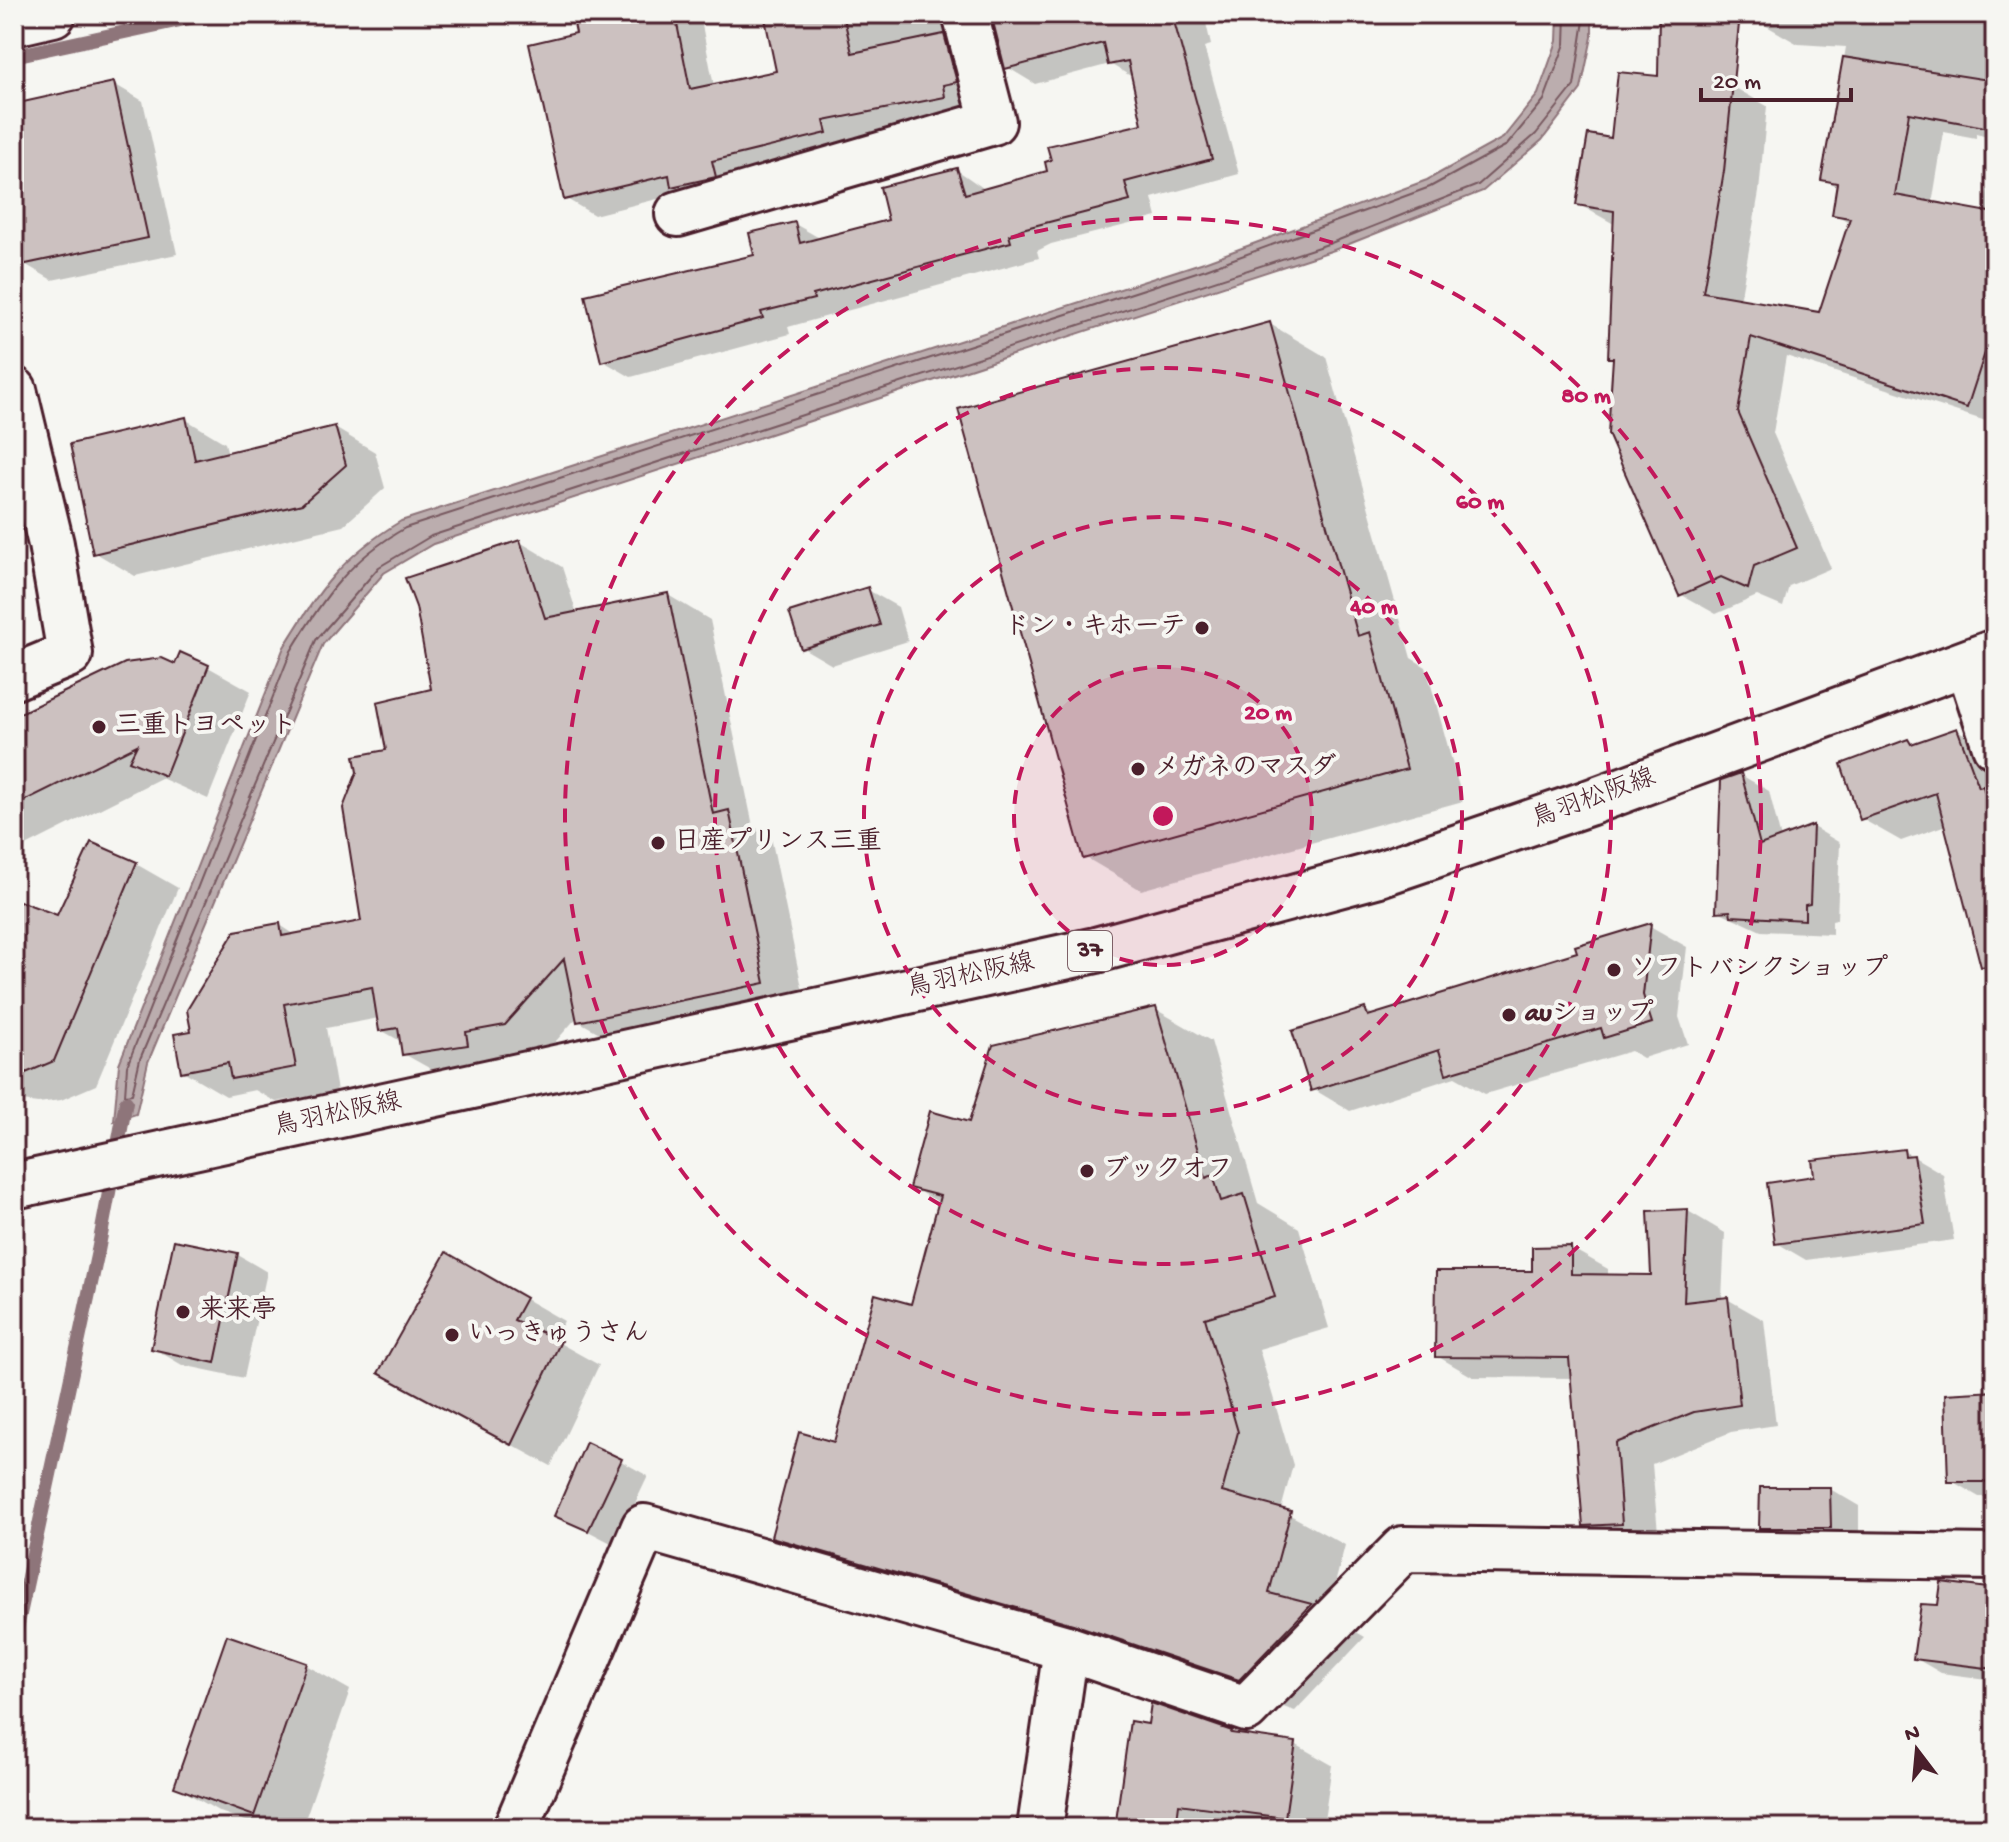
<svg xmlns="http://www.w3.org/2000/svg" width="2009" height="1842" viewBox="0 0 2009 1842" font-family="'Gochi Hand','Klee One',sans-serif">
<style>
.water{fill:#bbadae;stroke:#8e747a;stroke-width:2}
.shadow{fill:#0003}
.lines{fill:none;stroke-linecap:round;stroke-linejoin:round}
.shore{stroke:#77585f;stroke-width:2}
.stream{stroke:#8e747a;stroke-width:14}
.building{fill:#ccc1c0;stroke:#4a1f2b;stroke-width:2}
.street-casing{stroke:#4a1f2b;stroke-width:50}
.primary-casing{stroke:#4a1f2b;stroke-width:50}
.street{stroke:#f6f6f2;stroke-width:44}
.primary{stroke:#f6f6f2;stroke-width:44}
.ring{fill:none;stroke:#c2185b;stroke-width:4;stroke-dasharray:14 10}
.poi-dot{fill:#4a1f2b;stroke:#f6f6f2;stroke-width:3}
.labels{text-anchor:middle;dominant-baseline:central;stroke-width:8;stroke-linejoin:round;paint-order:stroke}
.shield{fill:#f6f6f2;stroke:#7e6067;stroke-width:2}
.shield-label{font-size:24px;font-weight:bold;fill:#4a1f2b}
.poi-label{font-size:26px;font-weight:bold;fill:#4a1f2b;stroke:#f6f6f2;text-anchor:start}
.street-label{font-size:26px;fill:#4a1f2b;stroke:#f6f6f2}
.centre{fill:#c2185b;stroke:#f6f6f2;stroke-width:4}
.ring-label{font-size:24px;text-anchor:middle;font-weight:bold;fill:#c2185b;stroke:#f6f6f2;stroke-width:8;stroke-linejoin:round;paint-order:stroke}
</style>
<rect width="100%" height="100%" fill="#f6f6f2"/>
<filter id="ink" filterUnits="userSpaceOnUse"><feTurbulence type="fractalNoise" baseFrequency=".0125" numOctaves="2"/><feDisplacementMap in="SourceGraphic" scale="16" xChannelSelector="R" yChannelSelector="G"/><feConvolveMatrix kernelMatrix="1 2 1 2 8 2 1 2 1" color-interpolation-filters="sRGB"/></filter>
<g filter="url(#ink)">
<path class="water" d="M1558,14H1592V37L1581,89L1542,140L1483,191L1334,250L433,544L384,573L323,644L148,1062L136,1114L114,1121L119,1064L284,647C320,589 341,557 401,521L1204,262L1427,180L1503,138L1538,94L1557,41Z"/>
<g class="shadow">
<path d="M644,14H683L702,25L714,86L779,73L766,14H949L973,113L852,137L855,149L594,215L565,198L579,34Z"/>
<path d="M993,14H1204L1211,45L1204,47L1239,174L1152,198L1157,217L1051,244L1037,251L1039,258L788,327L790,334L631,377L603,361L756,256L795,224L821,239L890,221L957,170L986,190L1049,172L1144,125L1134,78L1110,64L1035,84L1007,67Z"/>
<path d="M1764,14L1972,17L1995,14V138L1976,133V138L1944,132L1932,204L1983,213L1995,142V424L1786,356L1773,433L1831,568L1789,586L1783,607L1757,596L1716,614L1680,594L1615,360L1610,357L1614,224L1578,204L1612,141L1732,86L1767,106L1759,192L1740,301L1820,314L1850,223L1834,213L1838,187L1823,179L1846,47L1798,44L1763,24Z"/>
<path d="M114,84L143,101L177,254L52,280L23,263L14,223V106Z"/>
<path d="M1270,324L1326,357L1411,658L1426,667L1463,801L1141,890L1085,857Z"/>
<path d="M185,419L225,443L228,454L335,428L375,452L385,488L343,526L135,576L94,552Z"/>
<path d="M520,542L562,567L577,614L668,595L710,620L753,826L771,837L806,1007L621,1045L578,1021V1016L549,1049L447,1078L404,1054L402,1042L381,1030L379,1018L326,1028L337,1091L276,1102L255,1090L226,1096L183,1071L194,1032L280,925L297,936L363,923L388,751L434,691Z"/>
<path d="M868,590L898,607L908,641L832,665L803,648Z"/>
<path d="M176,666L208,667L251,691L208,799L161,778L24,847L14,858V718Z"/>
<path d="M1957,730L1995,752V1012L1946,825L1901,841L1862,819L1908,741L1914,745Z"/>
<path d="M1741,775L1769,791L1781,839L1813,827L1840,843L1837,919L1832,920V934L1761,931L1718,911Z"/>
<path d="M136,864L178,888L96,1085L61,1100L38,1103L14,1100V901L58,918Z"/>
<path d="M1650,926L1687,947L1679,1017L1688,1044L1643,1058L1631,1051L1485,1094L1455,1077L1350,1111L1313,1089L1365,1010L1375,1016L1580,954Z"/>
<path d="M1155,1009L1211,1041L1258,1203L1299,1228L1329,1328L1259,1349L1293,1465L1281,1510L1345,1545L1327,1615L1365,1637L1295,1711L1130,1655L829,1568L773,1536L836,1445L912,1306L940,1203L911,1187L970,1124Z"/>
<path d="M1904,1151L1943,1174L1954,1240L1806,1260L1777,1243L1816,1178Z"/>
<path d="M1688,1211L1725,1233L1722,1300L1727,1299L1764,1320L1776,1425L1731,1432L1652,1464L1659,1544L1622,1547L1585,1525L1573,1378L1473,1377L1437,1356L1534,1273L1571,1248L1608,1269V1276L1653,1277L1650,1213Z"/>
<path d="M176,1242L238,1255L267,1272L244,1378L182,1365L153,1348Z"/>
<path d="M447,1254L564,1321L554,1340L599,1365L551,1466L419,1394Z"/>
<path d="M1995,1254V1322L1985,1317L1986,1255Z"/>
<path d="M1995,1393V1497H1979L1950,1480Z"/>
<path d="M621,1461L648,1476L615,1545L557,1515Z"/>
<path d="M1830,1489L1859,1506V1544H1791L1761,1527Z"/>
<path d="M1995,1591V1680L1941,1673L1915,1658L1939,1607Z"/>
<path d="M306,1665L350,1690L302,1828H266L220,1812L177,1787Z"/>
<path d="M1231,1732L1295,1744L1332,1765L1323,1828H1092L1094,1818L1118,1821Z"/>
</g>
<g class="lines">
<path class="shore" d="M1566,14L1565,44L1544,100L1507,145L1430,187L1206,269L405,528C349,560 324,597 291,651L127,1066L125,1095L132,1094L140,1059L316,640L379,567L431,536L1331,243L1478,185L1536,134L1574,86L1585,14"/>
<g class="stream">
<path d="M14,56L208,14"/>
<path d="M14,1642L98,1251L126,1102"/>
</g>
</g>
<g class="building">
<path d="M572,14H675L690,89L776,71L764,14H843L852,53L944,34L957,82L943,85L945,97L824,121L827,133L712,161L716,177L671,187L669,175L564,200L529,44L576,33Z"/>
<path d="M991,14H1172L1212,159L1125,182L1130,201L1022,229L1009,235L1011,242L813,295L814,299L761,312L763,318L601,362L585,295L754,255L749,233L795,222L800,243L888,220L880,187L957,168L965,194L1047,171L1045,162L1051,160L1047,146L1142,124L1128,61L1108,65L1103,43L1005,69Z"/>
<path d="M1659,14H1740L1724,171L1703,292L1819,312L1850,218L1832,215L1837,183L1821,180L1843,57L1995,81V129L1909,113L1895,195L1995,213V322L1967,408L1751,337L1738,412L1797,548L1754,566L1748,589L1721,577L1679,596L1608,434L1613,358H1608L1614,211L1576,205L1588,134L1611,138L1618,72L1658,76Z"/>
<path d="M114,82L148,238L21,265L14,231V104Z"/>
<path d="M1270,322L1358,636L1370,632L1407,769L1083,859L958,409Z"/>
<path d="M186,417L195,460L335,426L346,465L302,504L93,554L70,444Z"/>
<path d="M520,540L545,618L668,593L713,814L729,810L765,983L577,1022L564,959L505,1025L466,1032L468,1045L402,1055L398,1028L379,1031L372,987L284,1004L296,1067L231,1079L228,1063L181,1072L174,1034L191,1031L187,1010L235,931L280,923L282,936L361,921L343,808L357,772L354,756L386,750L377,702L431,689L416,607L405,578Z"/>
<path d="M868,587L880,625L801,649L789,612Z"/>
<path d="M180,652L209,665L165,776L129,761L137,745L14,806V716L125,663L162,658L175,664Z"/>
<path d="M1957,728L1979,787L1983,786L1995,831V965L1981,967L1936,793L1860,820L1841,764L1908,739L1911,744Z"/>
<path d="M1741,773L1760,845L1813,825L1810,904L1805,905V920L1731,916L1730,911L1716,912L1721,780Z"/>
<path d="M91,842L137,862L54,1061L14,1078V899L57,915Z"/>
<path d="M1651,923L1643,995L1652,1023L1604,1038L1601,1028L1446,1074L1439,1050L1311,1091L1292,1031L1365,1008L1368,1016L1577,952L1575,946Z"/>
<path d="M1156,1007L1206,1178L1213,1175L1221,1201L1244,1194L1275,1297L1205,1318L1238,1432L1222,1492L1291,1511L1269,1593L1312,1604L1239,1680L1073,1624L771,1537L799,1432L834,1442L875,1294L911,1304L940,1196L909,1188L930,1111L969,1122L993,1045Z"/>
<path d="M1904,1149L1905,1156L1914,1155L1925,1224L1775,1244L1767,1183L1814,1176L1812,1160Z"/>
<path d="M1688,1209L1684,1302L1728,1297L1740,1405L1694,1412L1616,1443L1622,1524L1583,1526L1569,1358L1435,1357L1436,1271H1532V1247L1571,1246V1274L1651,1275L1648,1211Z"/>
<path d="M174,1240L238,1253L215,1363L151,1349Z"/>
<path d="M446,1252L526,1298L514,1320L561,1341L511,1445L378,1373Z"/>
<path d="M1995,1391V1482H1948L1945,1394Z"/>
<path d="M586,1442L622,1459L588,1531L554,1516Z"/>
<path d="M1760,1487H1830L1831,1528H1759Z"/>
<path d="M1941,1582L1995,1589V1669L1913,1659L1921,1604L1938,1605Z"/>
<path d="M227,1635L307,1663L254,1816L174,1787Z"/>
<path d="M1151,1703L1232,1731L1231,1733L1296,1742L1285,1818L1179,1804L1176,1828H1115L1130,1721L1148,1724Z"/>
</g>
<g class="lines">
<defs>
<g id="street">
<path d="M14,23L53,14"/>
<path d="M678,214L993,122L965,14"/>
<path d="M14,390L51,544L70,654L14,677"/>
<path d="M1968,663L1995,746"/>
<path d="M516,1828L644,1527L1066,1648L1246,1709L1403,1549L1995,1557"/>
<path d="M1040,1828L1066,1648"/>
</g>
<path id="primary" d="M14,1186L1096,950L1379,874L1588,803L1995,652"/>
</defs>
<use href="#street" class="street-casing"/>
<use href="#primary" class="primary-casing"/>
<use href="#street" class="street"/>
<use href="#primary" class="primary"/>
</g>
</g>
<circle cx="1163" cy="816" r="149" fill="#c2185b" fill-opacity=".12"/>
<g class="ring">
<circle cx="1163" cy="816" r="149"/>
<circle cx="1163" cy="816" r="299"/>
<circle cx="1163" cy="816" r="448"/>
<circle cx="1163" cy="816" r="598"/>
</g>
<g class="poi-dot">
<circle cx="1202" cy="628" r="8"/>
<circle cx="99" cy="727" r="8"/>
<circle cx="1138" cy="769" r="8"/>
<circle cx="658" cy="843" r="8"/>
<circle cx="1614" cy="970" r="8"/>
<circle cx="1509" cy="1015" r="8"/>
<circle cx="1087" cy="1171" r="8"/>
<circle cx="183" cy="1312" r="8"/>
<circle cx="452" cy="1335" r="8"/>
</g>
<g class="labels">
<rect class="shield" x="1068" y="931" width="44" height="40" rx="6"/>
<g class="shield-label">
<text x="1090" y="951">37</text>
</g>
<g class="poi-label">
<text x="1186" y="628" text-anchor="end">ドン・キホーテ</text>
<text x="115" y="727">三重トヨペット</text>
<text x="1154" y="769">メガネのマスダ</text>
<text x="674" y="843">日産プリンス三重</text>
<text x="1630" y="970">ソフトバンクショップ</text>
<text x="1525" y="1015">auショップ</text>
<text x="1103" y="1171">ブックオフ</text>
<text x="199" y="1312">来来亭</text>
<text x="468" y="1335">いっきゅうさん</text>
</g>
<g class="street-label">
<text transform="translate(1594 800) rotate(-20)">鳥羽松阪線</text>
<text transform="translate(971 977) rotate(-12)">鳥羽松阪線</text>
<text transform="translate(338 1116) rotate(-12)">鳥羽松阪線</text>
</g>
</g>
<circle cx="1163" cy="816" r="12" class="centre"/>
<g class="ring-label">
<text x="1586" y="402">80 m</text>
<text x="1480" y="508">60 m</text>
<text x="1374" y="613">40 m</text>
<text x="1268" y="719">20 m</text>
</g>
<rect width="2009" height="1842" fill="none" stroke="#f6f6f2" stroke-width="48"/>
<rect x="24" y="24" width="1961" height="1794" fill="none" stroke="#4a1f2b" stroke-width="3" filter="url(#ink)"/>
<g transform="translate(1917 1750) rotate(344)" stroke="#f6f6f2" stroke-width="6" paint-order="stroke">
<path d="M0-6L14 30L0 20L-14 30Z" fill="#4a1f2b"/>
<text y="-12" font-size="22" font-weight="bold" text-anchor="middle" fill="#4a1f2b">N</text>
</g>
<path d="M1701 88v12h150v-12" fill="none" stroke="#4a1f2b" stroke-width="4"/>
<text x="1713" y="88" font-size="24" fill="#4a1f2b" stroke="#f6f6f2" stroke-width="6" paint-order="stroke">20 m</text>
</svg>
